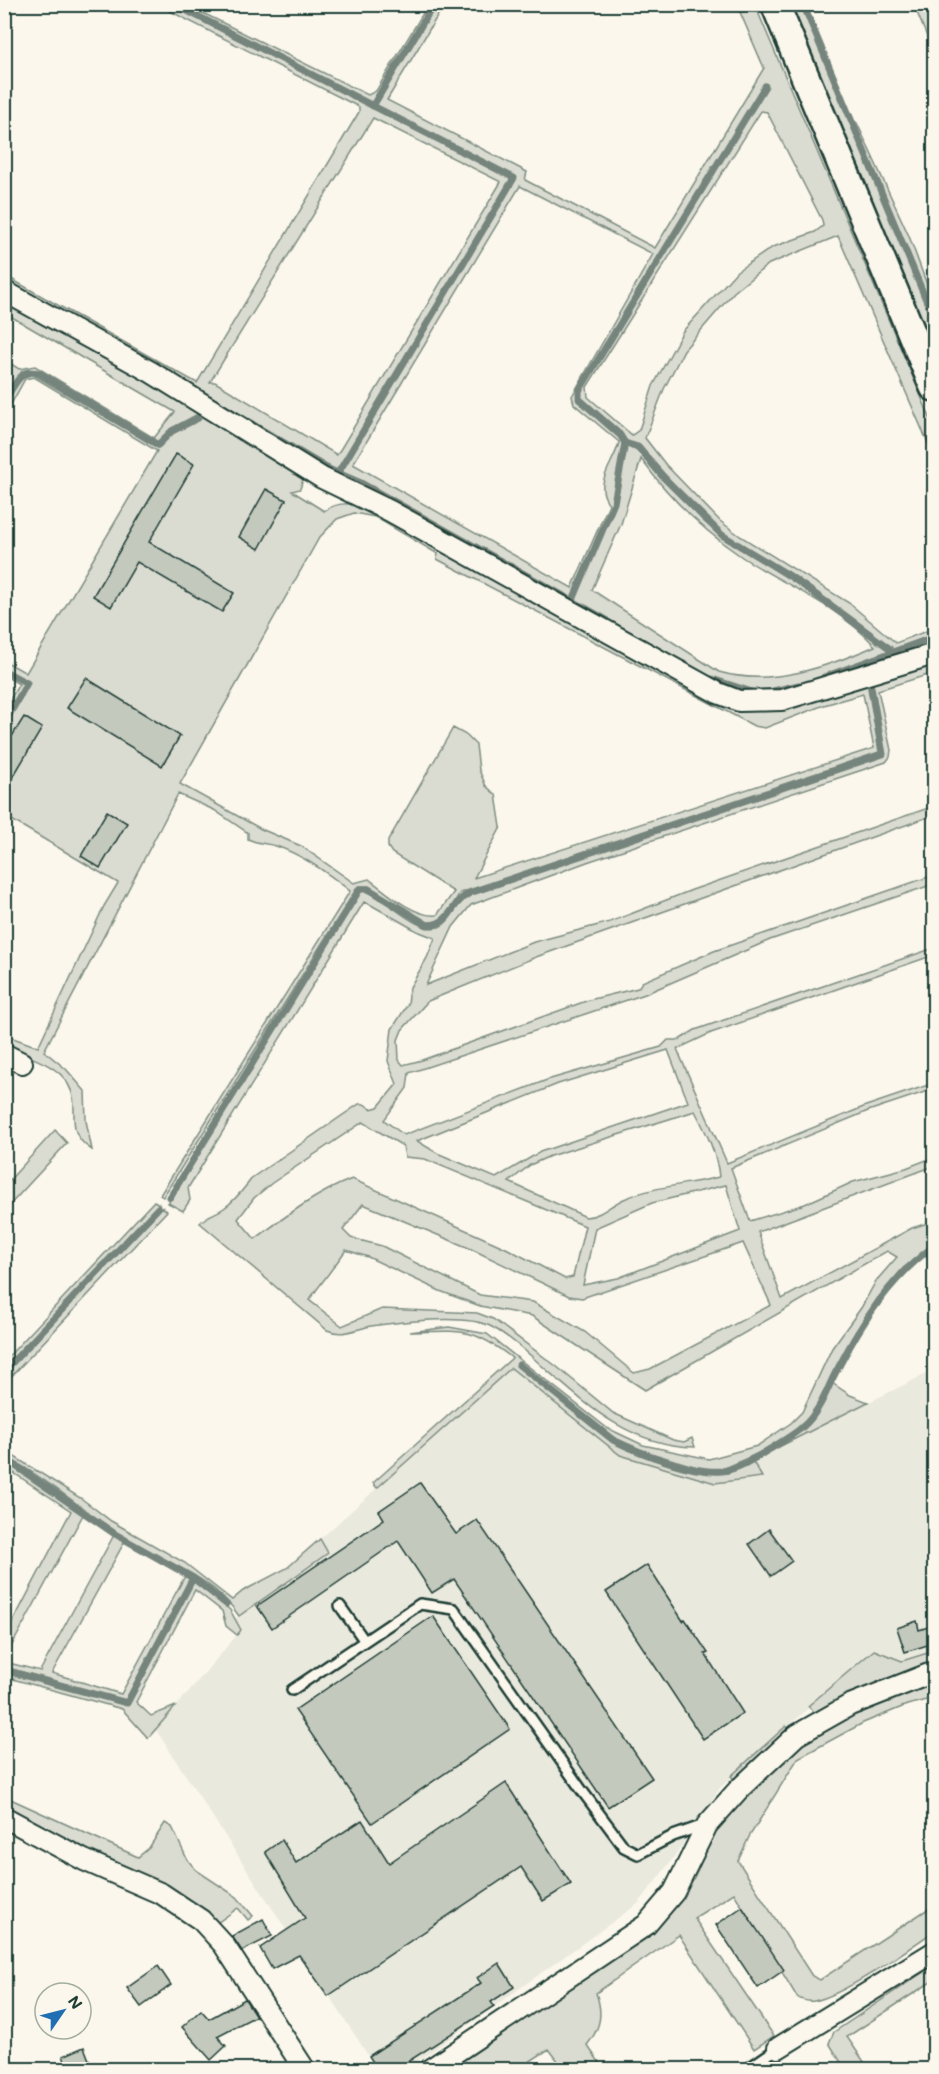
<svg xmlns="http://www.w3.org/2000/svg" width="939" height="2074" viewBox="0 0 939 2074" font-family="Mali,sans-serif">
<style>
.built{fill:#eae9de}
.green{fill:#dbdcd1;stroke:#7d8c82;stroke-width:1.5;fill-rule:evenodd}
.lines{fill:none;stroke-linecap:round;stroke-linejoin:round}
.stream{stroke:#74847b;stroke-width:7}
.building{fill:#c4c9be;stroke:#1f3d34;stroke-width:1.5}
.service-casing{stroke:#1f3d34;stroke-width:14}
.minor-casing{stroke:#1f3d34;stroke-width:24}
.secondary-casing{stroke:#1f3d34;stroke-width:32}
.service{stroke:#fbf7ec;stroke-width:9}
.minor{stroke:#fbf7ec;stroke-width:20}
.secondary{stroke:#fbf7ec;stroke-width:27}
</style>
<rect width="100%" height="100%" fill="#fbf7ec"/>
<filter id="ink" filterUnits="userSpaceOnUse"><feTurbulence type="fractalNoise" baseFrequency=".0167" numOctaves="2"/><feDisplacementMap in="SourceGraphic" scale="12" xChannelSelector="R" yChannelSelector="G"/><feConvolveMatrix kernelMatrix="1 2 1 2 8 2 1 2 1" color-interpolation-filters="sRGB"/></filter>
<g filter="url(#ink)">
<path class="built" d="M511,1368L620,1455L715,1483L761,1476L753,1462L767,1453L934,1370V1651L902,1661L873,1650L720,1788L675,1856L639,1903L407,2069H377L156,1730L241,1630L233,1620L327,1553L320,1539Z"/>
<g class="green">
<path d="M158,5H170L512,179L337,471L146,358L5,281L4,275L197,383L359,112V107ZM373,118L501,182L337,455L215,382H210Z"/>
<path d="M177,5H187L368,95L376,91L428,5H431L371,103Z"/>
<path d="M436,5H444L387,100L527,172L525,180L655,248L764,68L737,5H755L934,427V457L838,236L769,264L734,292L684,350L664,389L645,438L666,465L720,521L740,536L849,603L896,643L934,628V636C887,654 808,689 759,691C719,693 613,623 575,600L615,503L626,445H632L702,520L721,536L827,603L882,645L886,644C857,619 823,596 791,574C762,555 728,542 703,517C688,502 642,443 626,442L622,434L580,398V391L766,87L764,86L577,390V399L619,436L623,443L612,502L572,598L341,473L516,178L375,105ZM761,111L767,112L822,220L823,226L815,232L773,247L737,271L683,331L653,386L639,430L632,435L588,397L587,387ZM520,186L653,254L572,396L574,404L619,442C615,463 592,482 609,504L572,588L353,464ZM641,459C668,496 704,531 742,557C786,586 839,606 875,646C827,667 771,687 719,672L592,590L621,524Z"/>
<path d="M786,5H802L928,308L930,307L851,118L857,123L909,236L934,304V349Z"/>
<path d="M914,5H930L934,16V54Z"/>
<path d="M5,297L112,357L304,476L300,489L292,491L324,511C339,501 350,503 365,508L755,710L773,708L934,660V673L878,690L891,750L890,757L886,762L587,862L471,905L453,927L426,985L534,942L610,922L692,890L934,806V815L536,957L428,1001L402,1030L398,1040L399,1060L403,1065L422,1060L589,1000L638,988L642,982L714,951L934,875V884L770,940L645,994L409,1073L407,1088L384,1120L404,1135L547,1080L661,1047L668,1040H679L695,1030L934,948V955L711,1033L677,1049L727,1163L866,1106L934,1083V1089L868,1111L731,1168L750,1221L805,1204L853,1182L906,1168L934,1157V1166L758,1232L782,1299L912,1228L934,1221V1244L903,1268L877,1299L851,1339L812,1416L797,1429L765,1450L723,1469H704L644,1451L614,1438L520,1364L518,1366L593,1427L628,1449L704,1472L723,1473L753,1462L762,1477L715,1483L620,1455L511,1368L377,1488L373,1483L512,1358C471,1326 460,1331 410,1332L449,1327L487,1334L607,1428L643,1445L709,1459L757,1446L791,1423L802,1412L832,1348L861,1308L876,1281L897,1257L887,1251L645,1390L532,1316L480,1306L440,1291L368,1257L346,1250L309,1300L342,1326L382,1309L477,1313L493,1319L556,1366L613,1413L673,1440L684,1442L692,1438L695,1447C630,1446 588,1406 541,1365C526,1351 508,1335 490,1326C465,1314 399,1322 371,1326C355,1329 344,1337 327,1330L200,1223C209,1213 215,1215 224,1208C236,1200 244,1188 253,1177L359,1104H364L371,1109L378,1107L397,1084L388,1061L392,1029L408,1004L410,987L427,958L435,938L417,931L371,905L364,902L188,1188L190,1200L183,1211L168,1203L360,891C383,891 413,934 439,927C453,922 457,900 471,894L885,755L871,685L868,688L879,752L460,893C451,906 445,923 428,922L369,886H358L163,1197L160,1195L350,891C328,873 303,855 276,846C266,843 258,844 248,839V833L214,810L178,794L44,1051L66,1069L85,1091L86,1121L92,1150C61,1130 83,1109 68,1084C57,1063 24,1056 5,1046V1035L38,1047L104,906L118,883L5,816V727L29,682L5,668V661L26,673L157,451L34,377L25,379L5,415C5,402 17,374 31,373L158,448L173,433L200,419L196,415L170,429L157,442L40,372L29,369L22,371L5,399V388L11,377L5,373V360L19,369L35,366L154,438L175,412L5,313ZM354,513L375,517L438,554L437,559L754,726L765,728L824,705L863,694L874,748L474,878L501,827L496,795L486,786L479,770L476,745L466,735L453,728L388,841V847L392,853L454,892L437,915C415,918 386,892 369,879L354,883L301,846L261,829L180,784L319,538L337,519ZM668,1050L688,1102L540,1152L496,1178L437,1153L417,1141L558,1084ZM695,1111C706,1132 717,1153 719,1177C687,1185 654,1186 624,1199C610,1205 602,1216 586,1217L509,1182L530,1165L550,1156ZM363,1122L403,1146L405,1157L425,1159L585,1226L573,1277L565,1279L506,1248L352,1179C316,1193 286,1216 255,1239L238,1219L254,1198L272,1183ZM726,1185L740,1231L618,1278L583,1285L595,1228L652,1203ZM363,1204L469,1248L569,1296L582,1298L743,1243L771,1305L650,1369L634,1373L585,1332L533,1302L480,1295L382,1246L351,1238L343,1230Z"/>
<path d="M5,673L25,684L5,720V708L19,684L5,676Z"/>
<path d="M55,1130L67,1143L5,1210V1185Z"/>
<path d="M154,1201L159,1204L5,1367V1360Z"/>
<path d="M162,1207L167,1211L5,1383V1374Z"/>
<path d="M832,1383L850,1395L868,1402L767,1453C805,1429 812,1424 832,1383Z"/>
<path d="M5,1451L82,1499L111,1521L185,1563L232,1600L243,1591L287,1568L320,1539L328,1553L239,1616C211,1573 155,1559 115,1531C78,1506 44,1477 5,1456Z"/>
<path d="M5,1460L84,1513L5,1658V1637L71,1511L5,1467Z"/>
<path d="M114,1535L125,1541L52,1673L121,1694L185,1576L190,1579L125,1701L5,1667V1662L40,1671Z"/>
<path d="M194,1581L230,1610L241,1630L237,1635L226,1626L222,1611L195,1590L136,1702L151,1716L176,1706L148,1738L122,1709L5,1677V1671L128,1705Z"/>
<path d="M874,1650L902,1661L934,1651V1662L850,1696L818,1716L808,1706Z"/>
<path d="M934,1680V1698L907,1705L863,1723L798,1758L749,1837L738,1861L812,1976L820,1980L934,1905V1931C907,1950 844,1995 814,2001C807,2002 803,2001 797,1997L734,1893L694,1918L774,2036L754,2049L679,1935L596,1993C603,2013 601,2028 587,2045L604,2069H564L549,2049L518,2069L438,2070L683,1892L722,1817L803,1738L827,1722Z"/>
<path d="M786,1726L791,1732L737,1782L731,1776Z"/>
<path d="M4,1796L138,1857L149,1848L165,1823L172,1827L187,1859L196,1870L237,1897L253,1916L248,1920L238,1908L214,1925L5,1811Z"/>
<path d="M934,1965V1980L847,2037L869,2069H845L829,2043L834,2032Z"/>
</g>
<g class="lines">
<g class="stream">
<path d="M174,4L514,178L338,473"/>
<path d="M803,4L929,307"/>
<path d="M373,106L434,4"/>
<path d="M4,402C14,387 19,368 39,373L158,445L172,431L198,418"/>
<path d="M276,438L326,468L361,483L605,619"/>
<path d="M625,443L638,447L663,477L722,535L790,576L889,648"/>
<path d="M573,600L614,503L625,443L620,435L579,399V391L765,86"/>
<path d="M4,671L27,683L4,724"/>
<path d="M824,677L934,637"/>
<path d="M712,679L755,693"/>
<path d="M769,692L799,685"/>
<path d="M170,1197L360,889H368L427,925C451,926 451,901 470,893L883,754L871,687"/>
<path d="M519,1365L613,1440C640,1453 693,1474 722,1471C740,1469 760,1455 775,1446C789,1437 805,1428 814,1414C824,1401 829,1384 837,1370C862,1322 890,1278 934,1246"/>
<path d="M4,1371L158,1208"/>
<path d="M4,1458L115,1534L193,1578L226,1604"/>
<path d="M4,1670L127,1703L193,1578"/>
</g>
</g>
<g class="building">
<path d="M176,454L194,464L149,542L234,593L222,612L137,562L111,607L93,596Z"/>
<path d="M266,489L286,500L259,549L239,537Z"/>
<path d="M86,678L180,736L162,766L67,708Z"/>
<path d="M24,717L42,728L4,792V749Z"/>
<path d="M107,811L127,823L100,868L81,856Z"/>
<path d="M420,1483L456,1534L477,1520L652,1778L608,1807L454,1579L432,1593L398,1541L272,1628L257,1606L384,1519L379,1511Z"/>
<path d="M769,1529L792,1561L771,1576L749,1544Z"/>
<path d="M647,1565L683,1621L685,1619L708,1653L705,1654L743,1713L703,1739L606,1592Z"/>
<path d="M433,1616L510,1729L372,1823L295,1710Z"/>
<path d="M917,1621L919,1630L934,1625V1643L905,1652L897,1628Z"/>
<path d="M506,1783L571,1884L543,1901L521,1867L328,1996L299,1955L272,1969L260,1948L305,1918L265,1852L282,1840L296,1863L362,1820L389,1863Z"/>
<path d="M742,1907L784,1970L758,1988L716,1925Z"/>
<path d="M263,1919L272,1936L242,1951L232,1936Z"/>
<path d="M499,1963L514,1987L491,2002L494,2006L395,2070H378L369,2056L481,1983L477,1978Z"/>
<path d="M158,1966L171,1985L141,2007L127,1988Z"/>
<path d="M245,1999L256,2016L217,2036L226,2046L211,2060L182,2027L201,2010L209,2019Z"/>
<path d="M84,2047L93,2070H69L63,2056Z"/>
</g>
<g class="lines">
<defs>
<g id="service">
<path d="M340,1606L364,1640"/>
<path d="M292,1690L420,1604L454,1609L583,1792L624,1847L638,1854L673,1836L704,1825"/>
<path d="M746,2070L778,2048"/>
</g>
<g id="minor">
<path d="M4,291L151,372L322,478L390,511L718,693L739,701L782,700L934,654"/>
<path d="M4,1054L22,1063"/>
<path d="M4,1817L84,1860L162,1894L201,1920L224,1945L305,2070"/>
<path d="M778,2048L934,1952"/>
<path d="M429,2070L646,1925L674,1892L707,1825L739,1789L797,1735L850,1705L934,1672"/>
</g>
<path id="secondary" d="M775,4L934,387"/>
</defs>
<use href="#service" class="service-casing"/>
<use href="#minor" class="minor-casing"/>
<use href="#secondary" class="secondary-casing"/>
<use href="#service" class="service"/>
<use href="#minor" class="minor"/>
<use href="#secondary" class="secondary"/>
</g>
</g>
<rect width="939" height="2074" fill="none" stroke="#fbf7ec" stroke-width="24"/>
<rect x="12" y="12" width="915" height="2050" fill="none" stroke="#1f3d34" stroke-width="2" filter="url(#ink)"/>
<g transform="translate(63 2011) rotate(55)"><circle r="28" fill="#fbf7ec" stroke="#a3ada2" stroke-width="1.5"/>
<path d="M0-4.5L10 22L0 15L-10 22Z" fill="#1f6fb2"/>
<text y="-9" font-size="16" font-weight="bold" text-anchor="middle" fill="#1f3d34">N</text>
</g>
</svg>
